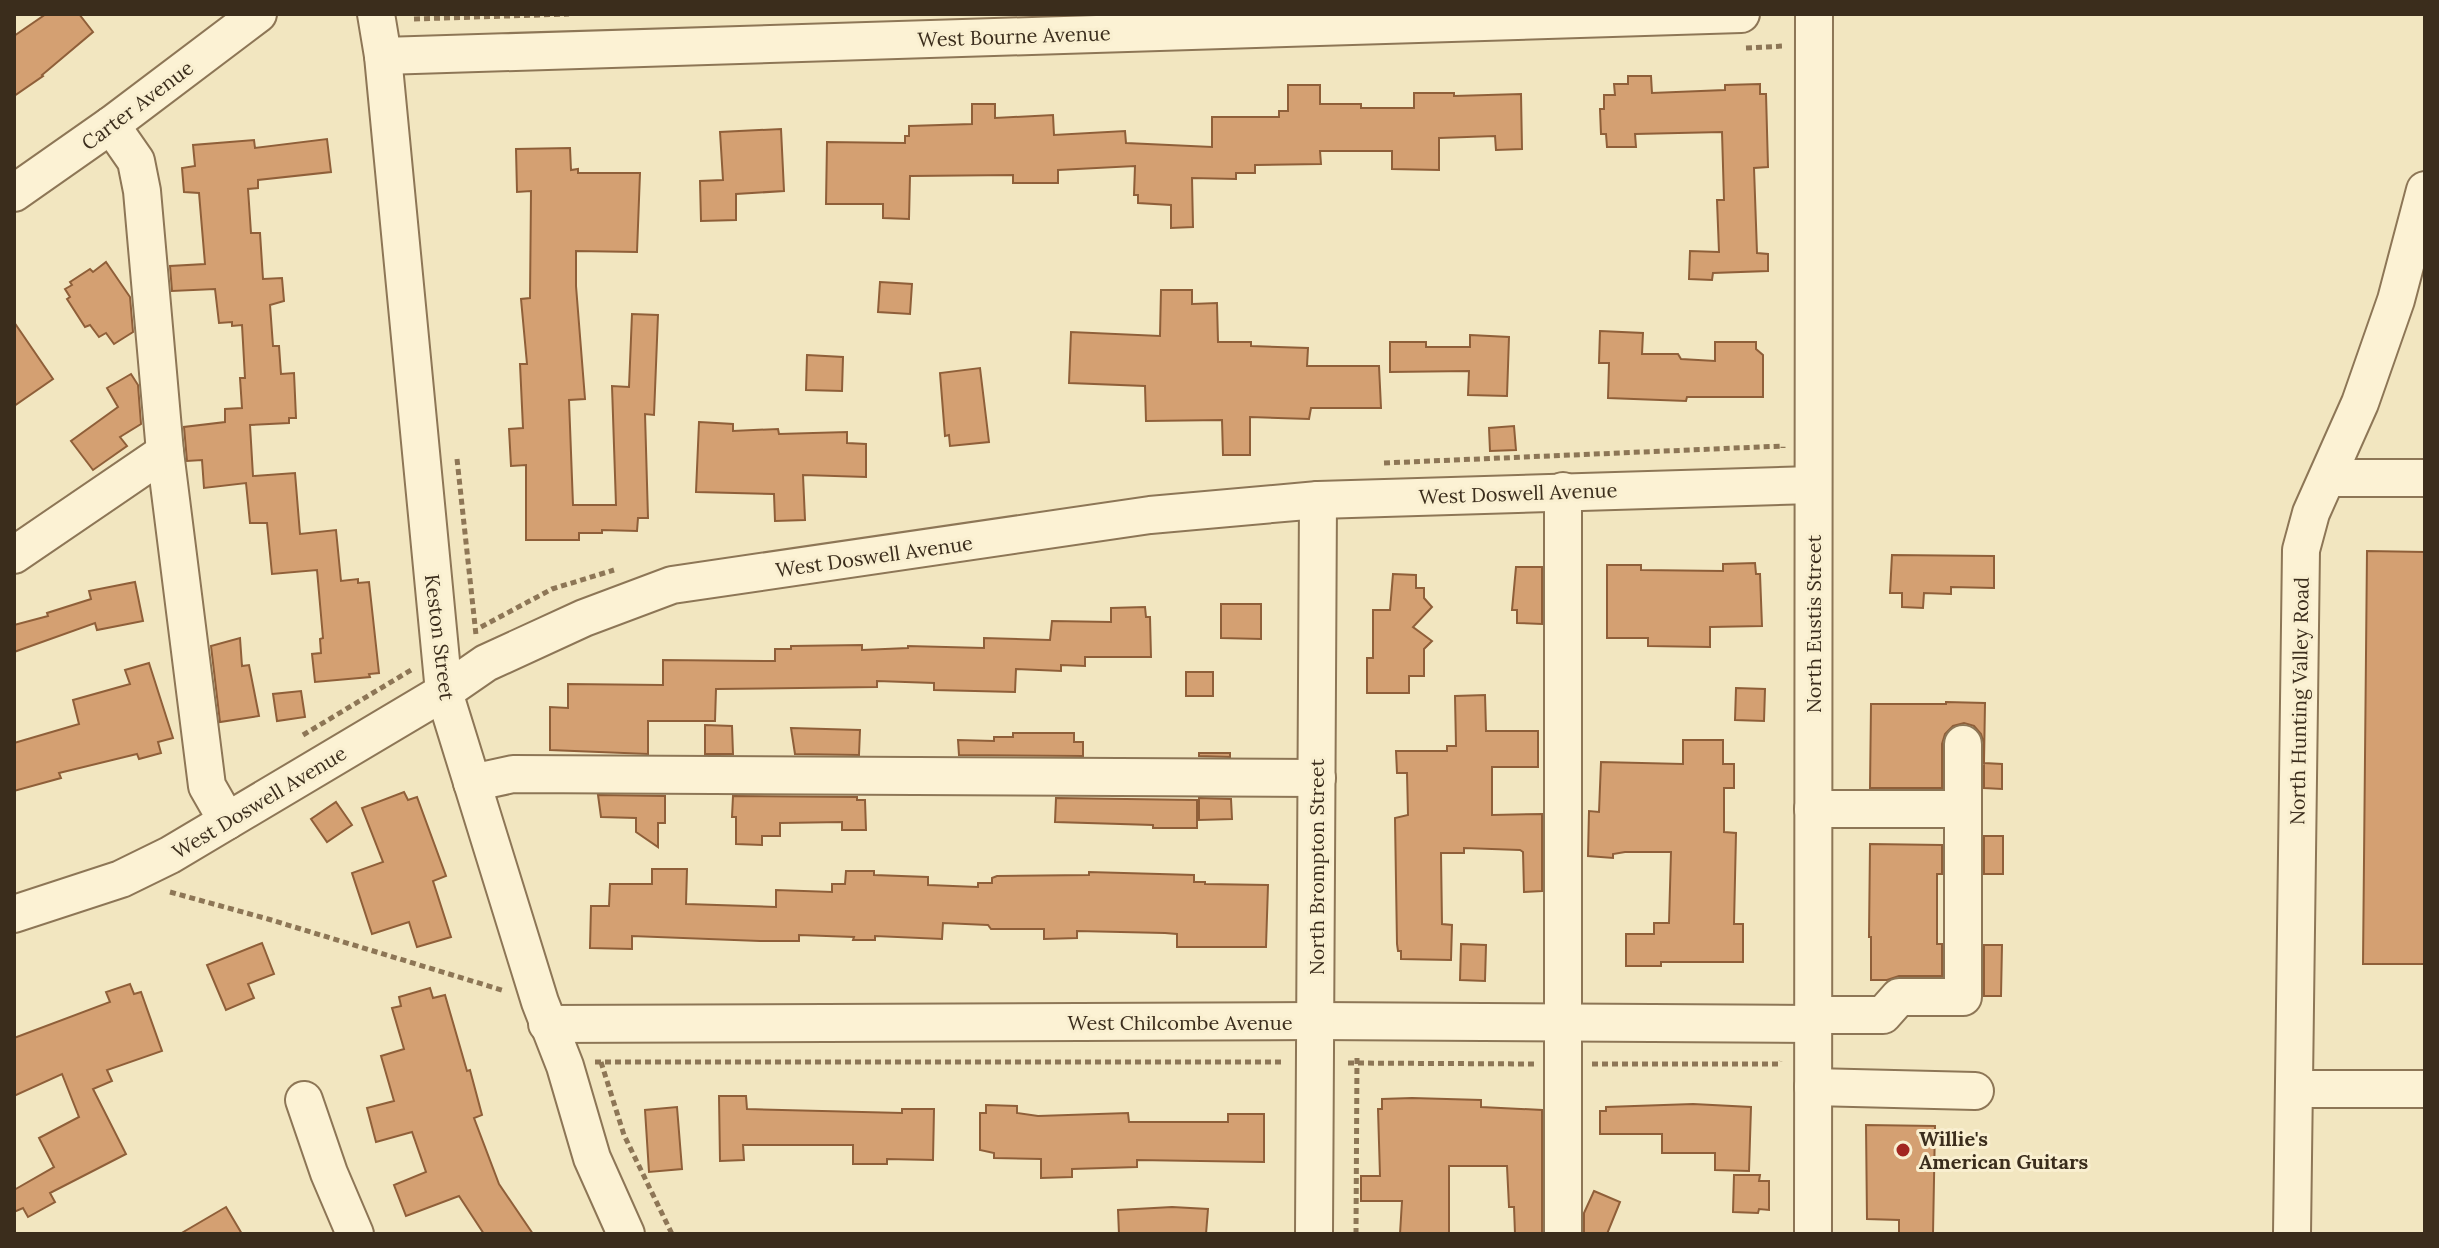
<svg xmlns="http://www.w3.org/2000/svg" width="2439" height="1248" viewBox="0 0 2439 1248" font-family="Lora,serif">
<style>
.building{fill:#d4a072;stroke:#8f5f39;stroke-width:2}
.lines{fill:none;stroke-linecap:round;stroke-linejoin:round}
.minor-casing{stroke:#8d7656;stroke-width:40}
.path{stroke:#8d7656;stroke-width:5;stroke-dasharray:6 4;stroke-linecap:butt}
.minor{stroke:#fcf2d4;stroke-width:36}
.poi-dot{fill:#a22620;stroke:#f9efd0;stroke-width:3}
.labels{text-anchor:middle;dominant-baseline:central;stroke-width:6;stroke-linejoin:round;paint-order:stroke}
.street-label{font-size:20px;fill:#3b2d1c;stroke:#f9efd0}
.poi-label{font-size:20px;font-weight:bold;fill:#3b2d1c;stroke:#f9efd0;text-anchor:start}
</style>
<rect width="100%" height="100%" fill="#f2e6c0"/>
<g class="building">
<path d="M46,14H79L93,32L42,75L43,76L14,96V36Z"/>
<path d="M1628,76H1651L1652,93L1725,90V85L1760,84V94H1766L1768,167L1754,168L1757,253L1768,254V271L1713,273L1712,280L1689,279L1690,251L1719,252L1717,200H1724L1722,132L1635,134L1636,147H1607L1606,134H1601L1600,109H1604V95H1615L1614,84H1628Z"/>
<path d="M1288,85H1320V104H1361V108H1414V93H1454V96L1521,94L1522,149L1496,150L1495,136L1439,138V170L1392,169V151H1320L1321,164L1255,165V173H1236V179L1192,178L1193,227L1171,228V205L1138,203V195H1134L1135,166L1058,170V183H1013V175L910,176L909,219L883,218V204H826L827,142L905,143V136H909V126L972,124V104H995V118L1053,115L1054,135L1125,131L1126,143L1212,147V117H1279V111H1288Z"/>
<path d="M781,129L784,191L736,194V220L701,221L700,181L723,180L720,132Z"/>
<path d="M327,139L331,172L258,180V188L248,189L251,233H260L263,279L282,278L284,301L270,305L273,346H279L281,374L294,373L296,418H289V423L250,425L253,476L295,473L300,534L336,530L341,581L358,579V583L369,582L379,673L369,674L370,677L315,682L312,654L321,653L320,639L323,638L317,570L272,574L267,523H250L246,483L204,488L202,460L187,461L184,427L225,422V409L242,408L240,378H245L242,325L232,326V322L219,323L215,289L172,291L170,266L205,264L199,193L184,192L182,168L195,166L193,145L254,140L255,148Z"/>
<path d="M570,148L571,170L578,169V173H640L637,252L576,251V286L585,399L569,400L573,505H616L612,386L629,387L632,314L658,315L654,415L645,414L648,518H638L637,531L602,530V533H579V540H526V465L511,466L509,429L523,428L520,364H527L521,299L530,298L531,191L517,192L516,149Z"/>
<path d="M106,262L130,297L133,332L114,344L106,333L99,337L90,325L85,327L67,299L70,297L65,289L72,285L70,282L90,269L93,272Z"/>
<path d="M880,282L912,284L910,314L878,312Z"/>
<path d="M1161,290H1192V304L1217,303L1218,342H1251V346L1308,348L1307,366H1379L1381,408H1311L1309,419L1250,417V455H1223L1222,420L1146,421L1145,386L1069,383L1071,332L1160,336Z"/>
<path d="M14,322L53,379L14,406Z"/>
<path d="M1600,331L1643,333L1642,354H1678L1681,359L1715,361V342H1756V349L1763,355V397H1687L1686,401L1608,398L1609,363H1599Z"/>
<path d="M1470,335L1509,337L1507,396L1468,395L1469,371L1390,372V342H1426V347H1470Z"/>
<path d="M807,355L843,357L842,391L806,390Z"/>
<path d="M980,368L989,442L950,446L949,435L945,436L940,373Z"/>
<path d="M131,374L138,385L141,424L120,437L127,446L93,470L71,441L118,407L107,388Z"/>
<path d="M699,422L733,424V431L778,429L779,434L847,432V443L866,444V477L803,475L805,520L775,521L774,494L696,492Z"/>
<path d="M1514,426L1516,450L1490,451L1489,428Z"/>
<path d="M2367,551L2425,552V964H2363Z"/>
<path d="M1892,555L1994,556V588L1951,587V594L1924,593L1923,608L1902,607V593H1890Z"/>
<path d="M1755,563L1756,574H1760L1762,626L1710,627V647L1648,646V638H1607V565H1641V570L1723,571V564Z"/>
<path d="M1516,567H1542V624L1517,623V610H1512Z"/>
<path d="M1393,574L1416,575V588H1424V598L1432,607L1413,627L1432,641L1424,649V676H1409V693H1367V658H1373V610H1390Z"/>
<path d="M135,582L143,621L97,630L95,623L14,652V625L48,616L47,613L91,599L89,591Z"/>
<path d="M1221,604H1261V639L1221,638Z"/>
<path d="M1145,607L1146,617H1150L1151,657H1085V666L1061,665V671L1016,669L1015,692L934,690V683L877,681V687L716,689L715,721H648V754L550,750V707L568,708V684L663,685V660L775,661V649H791V646L862,645V650L908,648V646L984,648V638L1050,640L1052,621L1111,622V608Z"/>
<path d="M240,638L242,666L249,665L259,716L220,722L211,646Z"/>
<path d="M149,663L173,738L158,742L161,753L139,759L137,754L59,773L61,778L14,791V743L79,724L73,700L130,684L125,670Z"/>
<rect x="1186" y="672" width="27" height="24"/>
<path d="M1736,688L1765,689L1764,721L1735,720Z"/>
<path d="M301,691L305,717L277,721L273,694Z"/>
<path d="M1485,695L1486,731H1538V767H1492V815L1542,814V891L1524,892L1523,852L1520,850L1464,848V853H1441L1442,924L1452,925L1451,960L1401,959V951H1398L1397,944L1395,818L1408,815L1407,773H1397L1396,751H1447V746H1456L1455,696Z"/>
<path d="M1946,702L1985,703L1984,763L2002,764V789L1984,788V744L1981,734L1974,726L1964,723L1953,726L1945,734L1942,744V788H1870L1871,704H1946Z"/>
<path d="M705,725L732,726L733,754H705Z"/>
<path d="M791,728L860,730L859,755L795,754Z"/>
<path d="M1013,733H1074V742H1083V756L959,755L958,740L994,741V737H1013Z"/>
<path d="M1683,740H1723V764H1734V788H1724V832L1736,833L1734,924H1743V962H1661V966H1626V934H1654V923H1669L1671,852H1625L1613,854V858L1588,856L1589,811L1599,812L1601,762L1683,764Z"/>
<path d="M1199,753H1230V757L1199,756Z"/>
<path d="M404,792L408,800L417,797L446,876L433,881L451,937L417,947L409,922L372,934L352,873L383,862L362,808Z"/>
<path d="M598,795L665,796V823H658V847L636,832V818L601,817Z"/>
<path d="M733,796L857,797V800H865L866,830H842V822L780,823V836H762V845L736,844V817H732Z"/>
<path d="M1056,798L1197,800V828H1153V825L1055,822Z"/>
<path d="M1199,798L1231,799L1232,819L1199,820Z"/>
<path d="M336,802L352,825L327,842L311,819Z"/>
<rect x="1984" y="836" width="19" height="38"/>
<path d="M1870,844L1942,845V874H1937V944H1942V976H1899L1887,980H1871V937H1869Z"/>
<path d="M652,869H687L686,904L776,907V890L832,892V884H845L846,871H874V875L928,877V885L978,887V883H992V878L997,876L1089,875V872L1194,875V882H1205V884L1268,885L1266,947H1177V934L1165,933L1077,931V938L1044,939V929H991L988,925L943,923L942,939L875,936V940H853L854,937L799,935V941H760L632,936V949L590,948L591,906H609L610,884H652Z"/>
<path d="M262,943L274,974L248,984L254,998L226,1010L207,965Z"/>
<path d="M1461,944L1486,945L1485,981L1460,980Z"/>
<path d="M1984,945H2002L2001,996H1984Z"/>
<path d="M130,984L134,994L141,992L162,1051L107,1070L112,1081L93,1089L126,1154L50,1193L55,1202L28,1217L23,1208L14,1212V1190L54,1167L39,1138L79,1117L62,1074L14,1096V1038L110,1002L106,992Z"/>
<path d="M430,988L433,998L445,995L467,1071L470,1070L482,1115L474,1118L499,1184L533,1234H484L459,1196L406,1216L394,1185L426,1172L412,1132L376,1142L367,1108L394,1101L381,1056L404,1049L392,1008L401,1006L399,997Z"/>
<path d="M719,1096H746L747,1109L902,1113V1109H934L933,1160L887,1159V1164H853V1145H743L744,1160L720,1161Z"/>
<path d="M1412,1098L1481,1100V1107L1542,1110V1234H1515L1514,1207H1509L1507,1166H1449V1234H1400L1402,1201H1361V1176H1380L1378,1109H1382V1099Z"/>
<path d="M1693,1104L1751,1107L1749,1171L1715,1170V1153H1662V1134H1600V1111H1606V1107Z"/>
<path d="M986,1105L1017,1106V1113L1038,1116L1128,1113L1129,1122H1228V1114H1264V1162L1137,1160V1167L1072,1169V1177L1041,1178V1159L994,1158V1153L980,1150V1113H986Z"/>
<path d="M677,1107L682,1169L649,1172L645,1110Z"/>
<path d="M1866,1125L1935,1126L1933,1234H1899V1220L1867,1219Z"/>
<path d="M1734,1175H1760L1759,1181H1769V1210L1759,1209L1758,1213L1733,1212Z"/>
<path d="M1594,1191L1620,1202L1607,1234H1584V1213Z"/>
<path d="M226,1207L242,1234H180Z"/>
<path d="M1172,1207L1208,1209L1206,1234H1119L1118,1210Z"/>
</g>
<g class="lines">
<defs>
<g id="minor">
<path d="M376,14L383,56L444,692L540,1002L565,1066L592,1158L626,1234"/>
<path d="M383,56L1741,14"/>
<path d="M111,125L136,161L142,191L165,452L207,786L227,821"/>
<path d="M14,193L111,125L258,14"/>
<path d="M2329,478H2425"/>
<path d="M14,555L165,452"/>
<path d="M472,783L513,774L1317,778"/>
<path d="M1813,809H1963"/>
<path d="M14,914L121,879L170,855L444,692L486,663L584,618L672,585L1150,515L1318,500L1813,485"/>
<path d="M1813,1015H1883L1899,997H1963V744"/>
<path d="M547,1024L1315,1021L1813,1024"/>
<path d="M1813,1087L1975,1091"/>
<path d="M2294,1089H2425"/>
<path d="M304,1100L329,1173L355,1234"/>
<path d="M1314,1234L1318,500"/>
<path d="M1563,1234V491"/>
<path d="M1813,1234L1814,14"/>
<path d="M2292,1234L2301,550L2311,513L2360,403L2396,300L2425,190"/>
</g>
</defs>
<use href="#minor" class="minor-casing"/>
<g class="path">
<path d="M414,19L569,14"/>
<path d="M1746,48L1784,46"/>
<path d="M457,459L476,635"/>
<path d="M1384,463L1783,446V448"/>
<path d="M481,627L552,589L614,570"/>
<path d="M303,735L411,670"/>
<path d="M170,892L268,919L505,991"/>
<path d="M595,1062H1285"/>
<path d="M601,1062L624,1135L672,1234"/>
<path d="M1348,1063L1534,1064"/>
<path d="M1592,1064H1779L1780,1061"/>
<path d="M1356,1234L1357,1055"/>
</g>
<use href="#minor" class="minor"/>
</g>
<circle class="poi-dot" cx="1903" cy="1150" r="8"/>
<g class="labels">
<g class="street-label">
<text transform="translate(1014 36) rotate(-2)">West Bourne Avenue</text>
<text transform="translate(137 105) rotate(-37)">Carter Avenue</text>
<text transform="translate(1518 493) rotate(-2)">West Doswell Avenue</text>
<text transform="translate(874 556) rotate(-8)">West Doswell Avenue</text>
<text transform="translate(1813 624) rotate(-90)">North Eustis Street</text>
<text transform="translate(440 637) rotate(83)">Keston Street</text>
<text transform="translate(2299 701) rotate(-89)">North Hunting Valley Road</text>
<text transform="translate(259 802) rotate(-31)">West Doswell Avenue</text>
<text transform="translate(1316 867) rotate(-90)">North Brompton Street</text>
<text x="1180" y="1022">West Chilcombe Avenue</text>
</g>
<g class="poi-label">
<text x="1919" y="1138">Willie's<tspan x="1919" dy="23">American Guitars</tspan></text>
</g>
</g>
<rect width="2439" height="1248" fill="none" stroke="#3b2d1c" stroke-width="32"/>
</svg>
